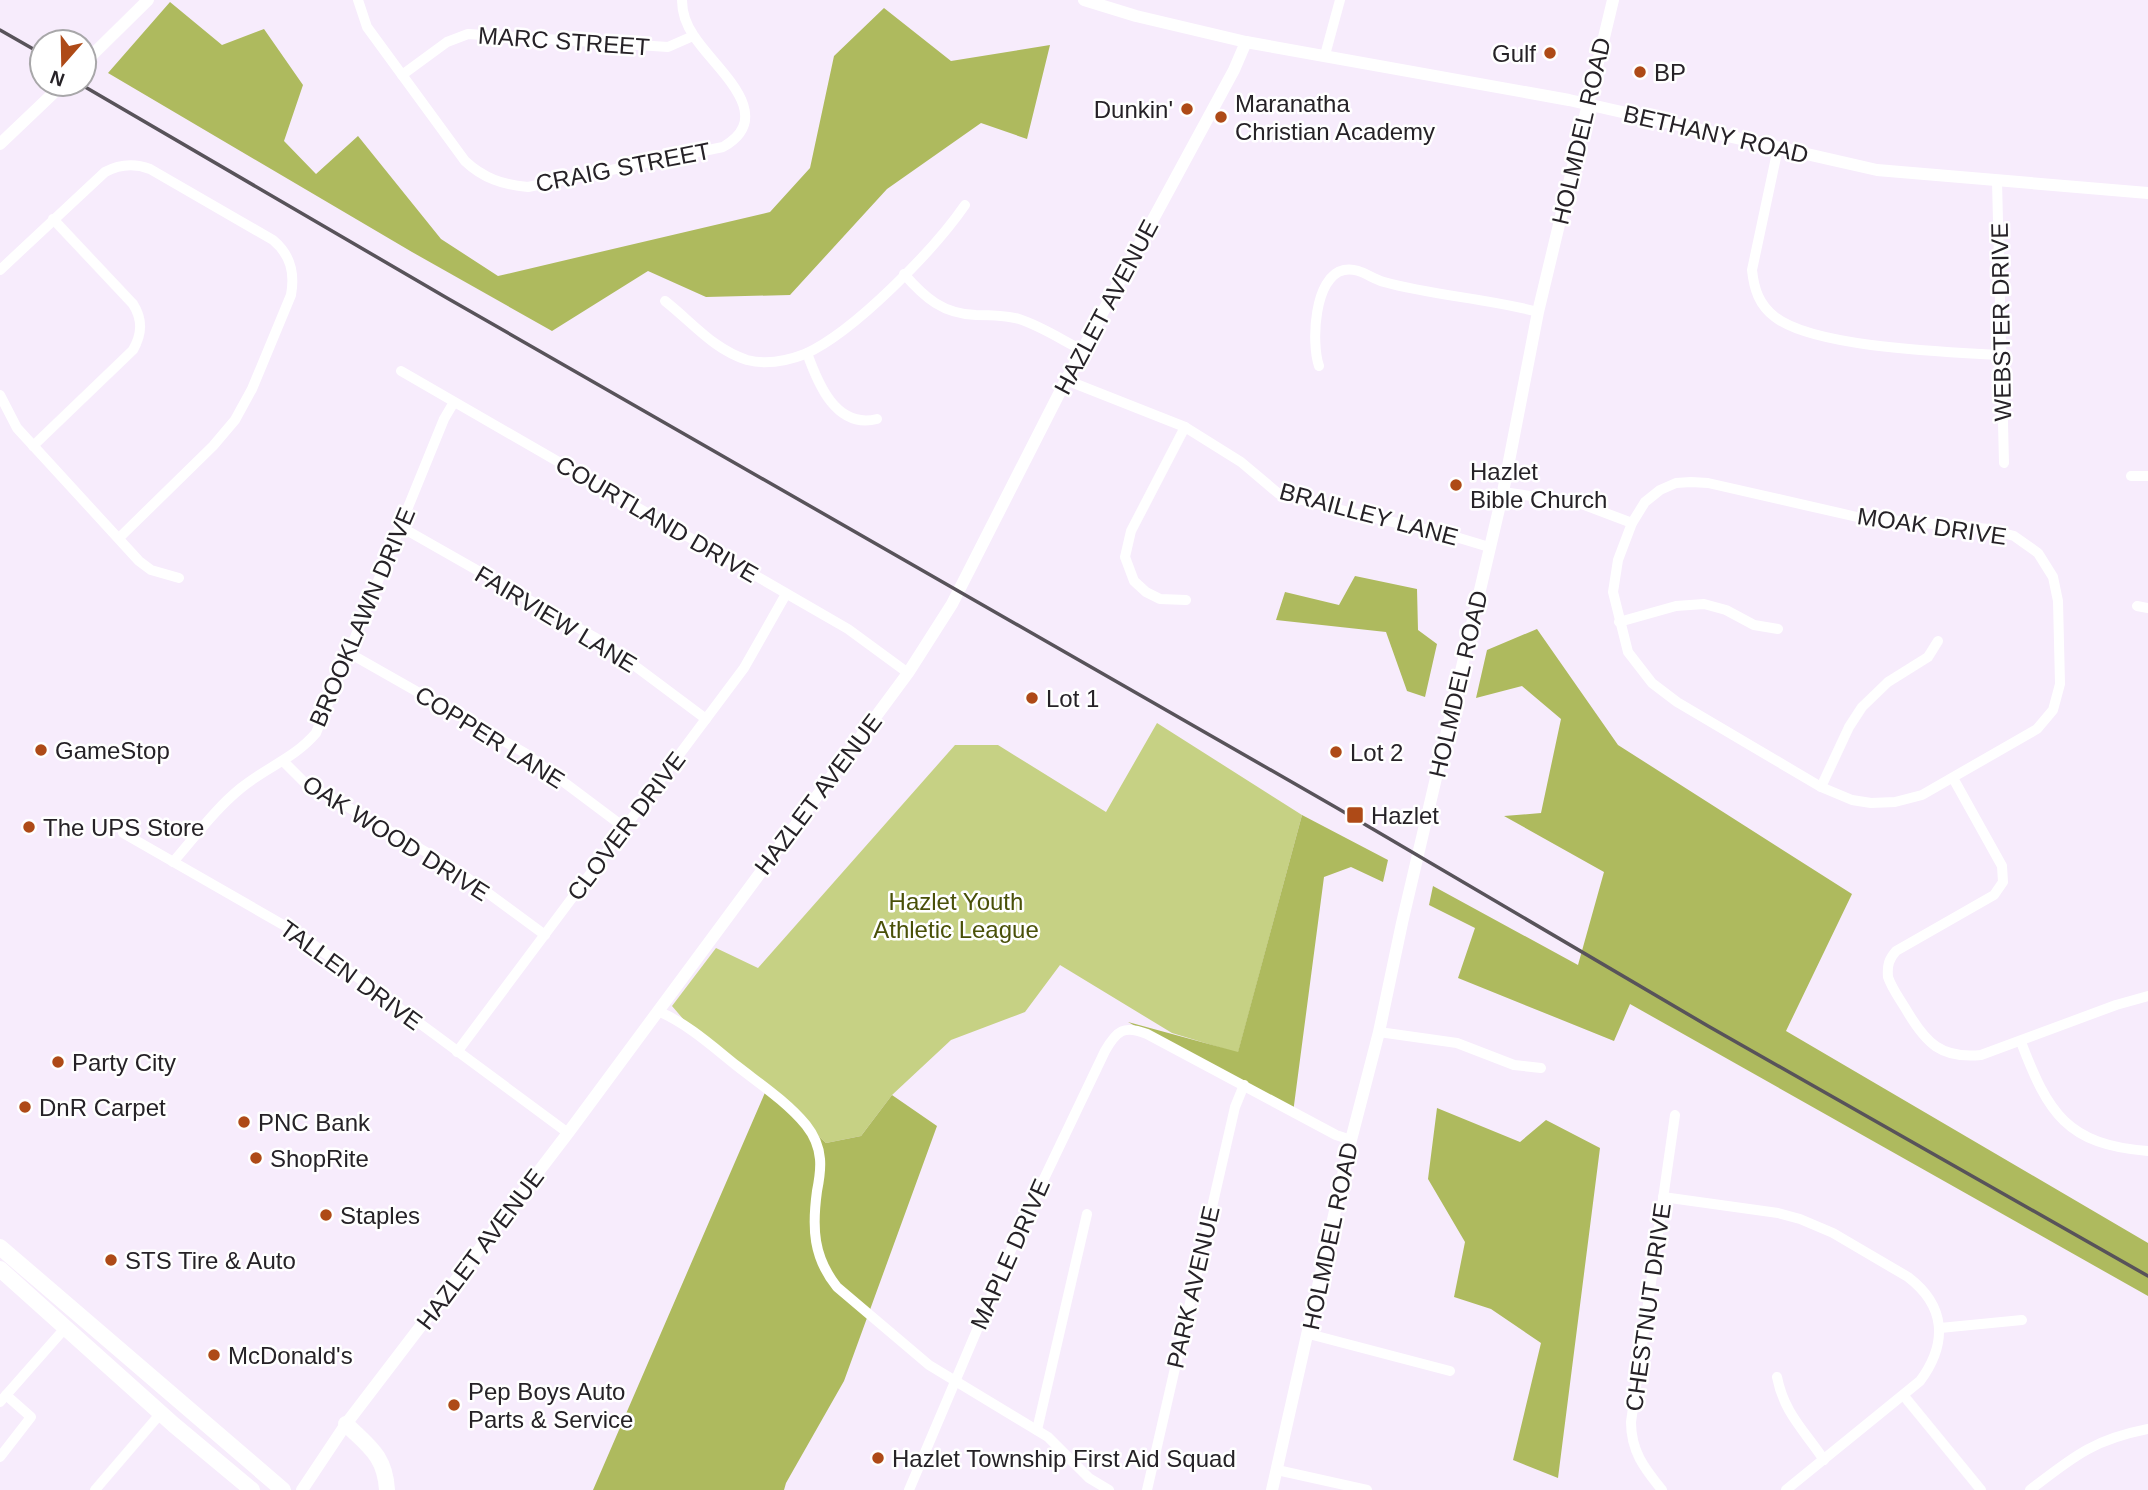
<svg xmlns="http://www.w3.org/2000/svg" width="2148" height="1490" viewBox="0 0 2148 1490" font-family="Helvetica,sans-serif">
<style>
.green{fill:#c6d184}
.forest{fill:#aeba5e}
.lines{fill:none;stroke-linecap:round;stroke-linejoin:round}
.minor{stroke:#fff;stroke-width:10}
.tertiary{stroke:#fff;stroke-width:12}
.secondary{stroke:#fff;stroke-width:12}
.trunk{stroke:#fff;stroke-width:16}
.rail{stroke:#58535a;stroke-width:3.5}
.poi-dot{fill:#ae4a17;stroke:#fff;stroke-width:2.5}
.labels{text-anchor:middle;dominant-baseline:central;stroke-width:5;stroke-linejoin:round;paint-order:stroke}
.street-label{font-size:24px;fill:#262227;stroke:#fff}
.poi-label{font-size:24px;fill:#262227;stroke:#fff;text-anchor:start}
.park-label{font-size:24px;fill:#495008;stroke:#fff}
</style>
<rect width="100%" height="100%" fill="#f7ecfc"/>
<path class="green" d="M1157,723L1302,815L1238,1053L1172,1033L1060,965L1025,1012L951,1040L892,1095L861,1136L826,1143L767,1088L696,1034L672,1006L716,948L758,968L955,745H998L1106,812Z"/>
<g class="forest">
<path d="M170,2L222,45L264,29L303,85L284,141L316,174L358,136L441,239L498,276L770,212L810,168L834,56L884,8L951,61L1050,45L1027,139L981,123L887,189L790,295L706,297L648,271L552,331L412,252L108,73Z"/>
<path d="M1355,576L1417,589L1418,630L1437,644L1425,697L1407,691L1386,632L1276,620L1285,592L1339,605Z"/>
<path d="M1537,629L1618,745L1852,894L1786,1031L2148,1243V1296L1630,1004L1614,1041L1458,978L1475,928L1429,905L1433,886L1578,965L1604,872L1504,816L1541,813L1561,719L1522,686L1476,698L1487,650Z"/>
<path d="M1302,815L1388,860L1383,882L1351,867L1324,877L1293,1113L1128,1022L1238,1052Z"/>
<path d="M767,1088L826,1143L861,1136L892,1095L937,1126L844,1381L786,1483L784,1490H593Z"/>
<path d="M1437,1108L1520,1142L1546,1120L1600,1148L1558,1478L1513,1460L1541,1343L1491,1309L1454,1297L1465,1242L1428,1179Z"/>
</g>
<g class="lines">
<g class="minor">
<path d="M358,0L367,27L465,161C483,178 503,185 528,187L723,147C779,115 714,68 694,36C687,26 682,13 682,0"/>
<path d="M1325,55L1340,0"/>
<path d="M402,75L447,42L468,34L668,47L693,36"/>
<path d="M1778,148L1752,270C1754,289 1759,305 1775,317C1815,348 1948,352 2001,355"/>
<path d="M1997,181L2004,463"/>
<path d="M0,270L105,172C120,164 134,163 150,169L273,240C291,255 295,273 291,295L252,389L235,420L213,446L119,538"/>
<path d="M904,274C925,298 943,314 976,315C990,315 1005,315 1019,319C1041,326 1062,340 1082,350"/>
<path d="M665,301C693,323 713,349 747,360C767,365 787,361 805,354C854,332 934,250 965,205"/>
<path d="M807,353C818,384 836,429 877,419"/>
<path d="M1319,366C1311,343 1314,276 1344,270C1359,267 1370,278 1384,282C1434,296 1487,298 1538,312"/>
<path d="M401,371L848,629L908,673"/>
<path d="M1066,380L1185,427L1241,462L1279,494L1340,510L1446,534L1489,547"/>
<path d="M0,395L17,428L139,561L151,570L179,578"/>
<path d="M1185,427L1131,531L1125,557L1134,581L1146,592L1160,599L1186,600"/>
<path d="M33,446L133,350C142,334 143,320 133,304L53,219"/>
<path d="M2131,476H2148"/>
<path d="M1691,482L1708,483L1857,517L1989,529L2014,536L2038,553L2053,577L2058,601L2060,684L2053,710L2037,729L1922,795L1895,802L1871,803L1852,800L1821,787L1677,702L1652,683L1628,652L1613,592L1618,560L1632,523L1645,502L1660,490L1676,483Z"/>
<path d="M1503,492L1579,503L1632,523"/>
<path d="M401,527L603,642L706,719"/>
<path d="M2137,606L2148,608"/>
<path d="M1619,622L1676,606L1704,604L1726,610L1754,625L1778,629"/>
<path d="M349,653L525,753L625,828"/>
<path d="M284,762L304,782L454,868L545,935"/>
<path d="M1953,778L2002,866L2003,882L1994,895L1896,951C1889,959 1887,965 1888,977C1892,989 1900,999 1907,1011C1926,1043 1941,1059 1981,1055L2116,1005L2148,996"/>
<path d="M1821,787L1849,727L1862,707L1888,682L1928,657L1938,641"/>
<path d="M123,833L299,934L568,1133"/>
<path d="M173,862C195,837 215,809 241,788C265,768 295,758 316,733L444,419L454,402"/>
<path d="M658,1011C688,1024 712,1046 737,1066C760,1084 787,1102 806,1125C814,1135 819,1147 820,1159C821,1170 819,1181 817,1191C812,1228 813,1257 837,1287L929,1365L1048,1437L1089,1478L1109,1490"/>
<path d="M1379,1032L1457,1043L1514,1065L1541,1068"/>
<path d="M2021,1042C2048,1113 2067,1145 2148,1151"/>
<path d="M457,1052L744,668L786,594"/>
<path d="M1663,1197L1778,1213L1800,1219L1833,1233L1908,1277C1946,1306 1948,1343 1920,1381L1786,1490"/>
<path d="M1940,1328L2022,1320"/>
<path d="M1309,1334L1450,1371"/>
<path d="M1777,1377C1784,1413 1804,1430 1824,1460"/>
<path d="M1904,1396L1981,1490"/>
<path d="M0,1402L66,1327"/>
<path d="M1037,1430L1087,1214"/>
<path d="M0,1457L31,1417L6,1395"/>
<path d="M1277,1470L1367,1490"/>
<path d="M95,1490L161,1413"/>
<path d="M909,1490L1019,1231L1105,1051C1117,1030 1124,1025 1147,1034L1336,1135L1351,1140"/>
<path d="M1147,1490L1235,1107L1244,1085"/>
<path d="M1662,1490C1644,1468 1631,1451 1631,1422L1675,1115"/>
<path d="M2030,1490C2073,1457 2092,1440 2148,1429"/>
</g>
<g class="tertiary">
<path d="M1084,0L1136,16L1246,42L1569,100L1877,170L2148,193"/>
<path d="M84,63L148,0"/>
<path d="M0,144L63,84"/>
<path d="M302,1490L346,1424L568,1133L908,673L952,604L1066,380L1234,70L1246,42"/>
</g>
<path class="secondary" d="M1272,1490L1351,1140L1379,1032L1402,923L1503,492L1538,312L1613,0"/>
<g class="trunk">
<path d="M0,1247L283,1490"/>
<path d="M0,1269L174,1425L252,1490"/>
<path d="M346,1424C368,1446 385,1455 387,1490"/>
</g>
<g class="rail">
<path d="M0,30L42,54"/>
<path d="M80,84L447,298L1337,808L1708,1026L2148,1276"/>
</g>
</g>
<g class="poi-dot">
<circle cx="1550" cy="53" r="7"/>
<circle cx="1640" cy="72" r="7"/>
<circle cx="1187" cy="109" r="7"/>
<circle cx="1221" cy="117" r="7"/>
<circle cx="1456" cy="485" r="7"/>
<circle cx="1032" cy="698" r="7"/>
<circle cx="41" cy="750" r="7"/>
<circle cx="1336" cy="752" r="7"/>
<rect x="1346" y="806" width="18" height="18" rx="3.5"/>
<circle cx="29" cy="827" r="7"/>
<circle cx="58" cy="1062" r="7"/>
<circle cx="25" cy="1107" r="7"/>
<circle cx="244" cy="1122" r="7"/>
<circle cx="256" cy="1158" r="7"/>
<circle cx="326" cy="1215" r="7"/>
<circle cx="111" cy="1260" r="7"/>
<circle cx="214" cy="1355" r="7"/>
<circle cx="454" cy="1405" r="7"/>
<circle cx="878" cy="1458" r="7"/>
</g>
<g class="labels">
<g class="street-label">
<text transform="translate(564 41) rotate(4)">MARC STREET</text>
<text transform="translate(1581 131) rotate(-77)">HOLMDEL ROAD</text>
<text transform="translate(1716 134) rotate(13)">BETHANY ROAD</text>
<text transform="translate(623 167) rotate(-11)">CRAIG STREET</text>
<text transform="translate(1106 307) rotate(-62)">HAZLET AVENUE</text>
<text transform="translate(2001 322) rotate(-91)">WEBSTER DRIVE</text>
<text transform="translate(1369 514) rotate(15)">BRAILLEY LANE</text>
<text transform="translate(657 519) rotate(30)">COURTLAND DRIVE</text>
<text transform="translate(1932 526) rotate(8)">MOAK DRIVE</text>
<text transform="translate(362 617) rotate(-67)">BROOKLAWN DRIVE</text>
<text transform="translate(556 619) rotate(31)">FAIRVIEW LANE</text>
<text transform="translate(1458 684) rotate(-77)">HOLMDEL ROAD</text>
<text transform="translate(490 737) rotate(32)">COPPER LANE</text>
<text transform="translate(818 794) rotate(-53)">HAZLET AVENUE</text>
<text transform="translate(626 826) rotate(-53)">CLOVER DRIVE</text>
<text transform="translate(396 838) rotate(32)">OAK WOOD DRIVE</text>
<text transform="translate(351 975) rotate(36)">TALLEN DRIVE</text>
<text transform="translate(1330 1236) rotate(-78)">HOLMDEL ROAD</text>
<text transform="translate(480 1249) rotate(-53)">HAZLET AVENUE</text>
<text transform="translate(1010 1254) rotate(-66)">MAPLE DRIVE</text>
<text transform="translate(1193 1287) rotate(-77)">PARK AVENUE</text>
<text transform="translate(1648 1307) rotate(-82)">CHESTNUT DRIVE</text>
</g>
<g class="poi-label">
<text x="1536" y="53" text-anchor="end">Gulf</text>
<text x="1654" y="72">BP</text>
<text x="1235" y="103">Maranatha<tspan x="1235" dy="28">Christian Academy</tspan></text>
<text x="1173" y="109" text-anchor="end">Dunkin'</text>
<text x="1470" y="471">Hazlet<tspan x="1470" dy="28">Bible Church</tspan></text>
<text x="1046" y="698">Lot 1</text>
<text x="55" y="750">GameStop</text>
<text x="1350" y="752">Lot 2</text>
<text x="1371" y="815">Hazlet</text>
<text x="43" y="827">The UPS Store</text>
<text x="72" y="1062">Party City</text>
<text x="39" y="1107">DnR Carpet</text>
<text x="258" y="1122">PNC Bank</text>
<text x="270" y="1158">ShopRite</text>
<text x="340" y="1215">Staples</text>
<text x="125" y="1260">STS Tire &amp; Auto</text>
<text x="228" y="1355">McDonald's</text>
<text x="468" y="1391">Pep Boys Auto<tspan x="468" dy="28">Parts &amp; Service</tspan></text>
<text x="892" y="1458">Hazlet Township First Aid Squad</text>
</g>
<g class="park-label">
<text x="956" y="901">Hazlet Youth<tspan x="956" dy="28">Athletic League</tspan></text>
</g>
</g>
<g transform="translate(63 63) rotate(200)"><circle r="33" fill="#ffffff" stroke="#a8a7a9" stroke-width="2"/>
<path d="M0-5L12 26L0 18L-12 26Z" fill="#ae4a17"/>
<text y="-10" font-size="19" font-weight="bold" text-anchor="middle" fill="#262227">N</text>
</g>
</svg>
